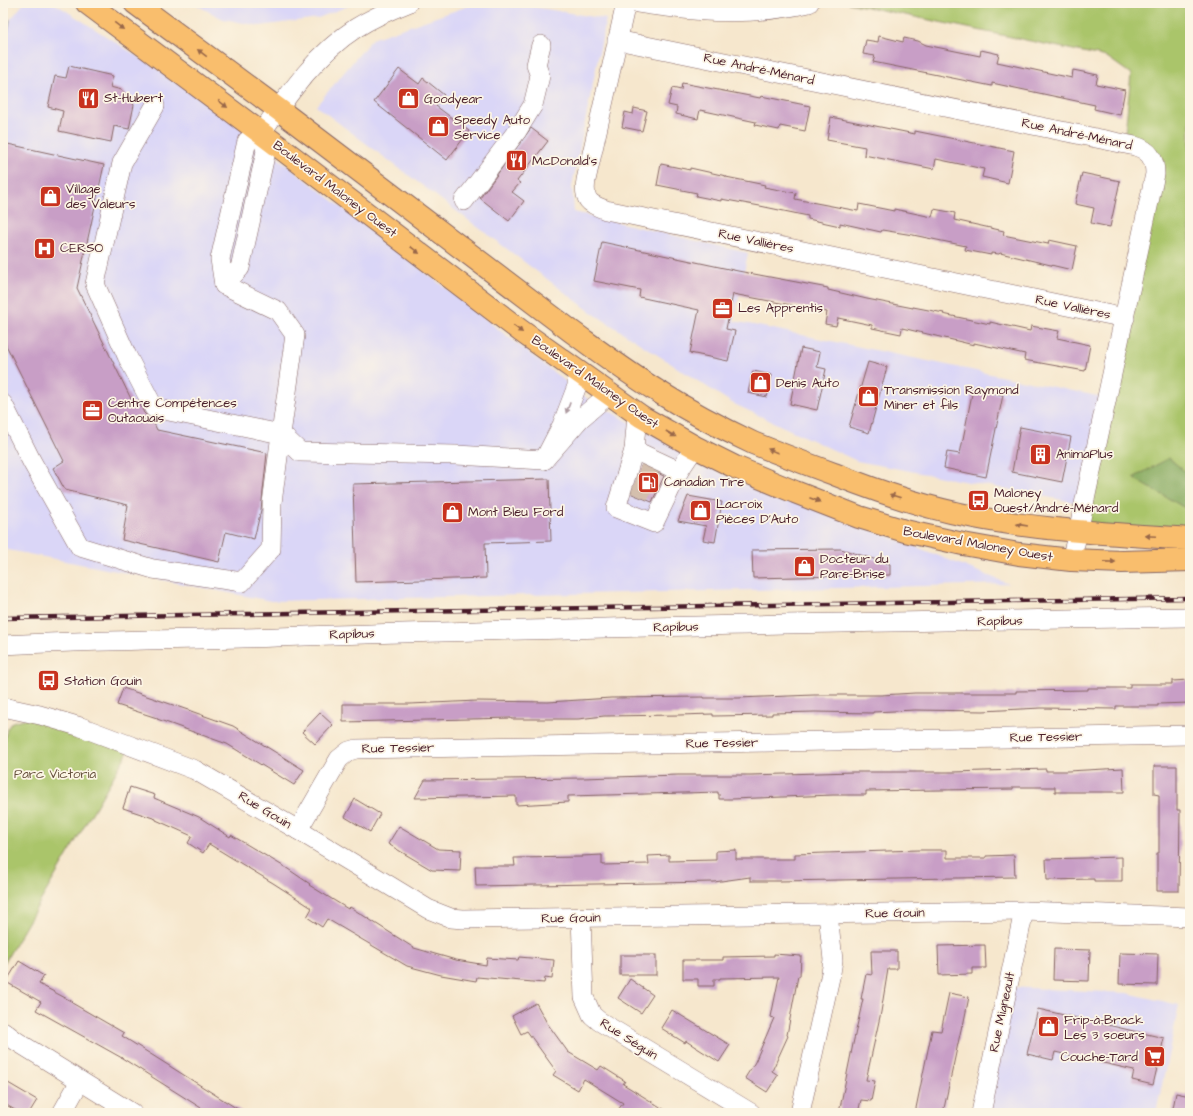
<svg xmlns="http://www.w3.org/2000/svg" width="1193" height="1116" viewBox="0 0 1193 1116" font-family="'Architects Daughter',sans-serif">
<style>
.built{fill:#dad6f7}
.green{fill:#aac56b;stroke:#7a724b}
.forest{fill:#87aa5f;stroke:#686445}
.building{fill:#c89ec6}
.lines{fill:none;stroke-linecap:round;stroke-linejoin:round}
.minor-tunnel{stroke:#d4bfad;stroke-width:19;stroke-dasharray:19 10;stroke-linecap:butt}
.minor-casing{stroke:#866564;stroke-width:20}
.major-casing{stroke:#866564;stroke-width:24}
.minor{stroke:#fff;stroke-width:19}
.major{stroke:#f9be6d;stroke-width:22}
.rail-casing{stroke:#4a1f2b;stroke-width:4.5}
.rail{stroke:#fcf5e5;stroke-width:3;stroke-dasharray:9;stroke-linecap:butt}
.oneway{fill:#996749}
.oneway2{fill:#ae9aa0}
.labels{text-anchor:middle;dominant-baseline:central;stroke-width:3.5;stroke-linejoin:round;paint-order:stroke}
.street-label{font-size:13px;fill:#4a1f2b;stroke:#fcf5e5}
.poi-label{font-size:13px;fill:#4a1f2b;stroke:#fcf5e5;text-anchor:start}
.park-label{font-size:13px;fill:#67513e;stroke:#fcf5e5}
</style>
<rect width="100%" height="100%" fill="#fcf5e5"/>
<filter id="ink" filterUnits="userSpaceOnUse"><feTurbulence type="fractalNoise" baseFrequency=".025" numOctaves="2"/><feDisplacementMap in="SourceGraphic" scale="8" xChannelSelector="R" yChannelSelector="G"/><feConvolveMatrix kernelMatrix="1 2 1 2 8 2 1 2 1" color-interpolation-filters="sRGB"/></filter>
<filter id="wash" filterUnits="userSpaceOnUse"><feTurbulence type="fractalNoise" baseFrequency=".012" numOctaves="4" result="noise"/><feDisplacementMap in="SourceGraphic" scale="16" xChannelSelector="R" yChannelSelector="G"/><feGaussianBlur stdDeviation="0.9" result="paint"/><feColorMatrix in="noise" values="0 0 0 0 0 0 0 0 0 0 0 0 0 0 0 0 0 1.4 0 .05"/><feComposite in="paint" operator="in"/></filter>
<g filter="url(#wash)">
<rect width="100%" height="100%" fill="#f6e7cd"/>
<g class="built">
<path d="M24,3H54L192,91L588,399L726,476L924,550L1009,584L271,601L3,549V54L10,20Z"/>
<path d="M193,3H356L318,18L260,26L223,19Z"/>
<path d="M477,3H510L606,19L572,186L574,212L748,253L734,321L1107,398L1084,504L857,461L732,403L591,312L316,106L372,39Z"/>
<path d="M1008,987L1127,993L1179,1005L1156,1113H981Z"/>
</g>
<g class="green">
<path d="M848,3H1190V539L1078,532L1155,174L1125,133L1131,74L1107,57Z"/>
<path d="M3,16L10,20L3,54Z"/>
<path d="M40,715L132,745L3,965V748L7,729L12,722Z"/>
</g>
<path class="forest" d="M1169,458L1190,476V509H1187L1133,478Z"/>
<g id="blocks">
<g class="building">
<path d="M879,36L903,42L904,38L918,41L926,45L980,56L981,50L999,54L997,62L1072,78L1073,70L1098,75L1096,84L1125,90L1120,115L1094,109L1095,105L992,83V86L873,62L875,56L863,54L866,40L878,42Z"/>
<path d="M69,66L113,76L110,87L122,90L134,105L129,129L114,126L111,142L59,131L63,111L48,107L55,76L66,78Z"/>
<path d="M399,69L419,84L423,78L444,95L436,106L469,131L447,160L374,102Z"/>
<path d="M682,83L760,98L761,96L810,106L805,131L780,126L779,130L755,125L756,122L700,110L698,119L676,114L677,107L668,105L672,88L681,90Z"/>
<path d="M634,108L647,111L642,131L622,127L625,112L633,114Z"/>
<path d="M831,117L915,134V131L1014,151L1008,183L982,177L984,169L936,159L934,169L864,155L865,147L827,140Z"/>
<path d="M531,128L548,141L517,181L520,183L512,192L524,201L509,221L480,198Z"/>
<path d="M3,143L104,165L77,288L133,403L138,401L144,413L148,417L152,419L157,430L267,453L261,510L254,539L226,532L219,562L122,540L128,505L65,490L53,468L64,461L3,339Z"/>
<path d="M661,164L690,170V168L726,176V177L765,185L764,187L796,193L795,199L858,211L859,204L894,211V209L932,217L934,209L955,213L954,220L1004,231L1003,235L1048,244L1049,240L1077,246L1072,270L1000,253L999,254L991,253V255L965,250L966,246L913,235L882,230L881,232L840,223V226L808,219V216L760,206L721,199V201L696,196L697,193L657,185Z"/>
<path d="M1082,173L1120,181L1110,227L1091,223L1094,208L1075,204Z"/>
<path d="M602,242L738,271L828,288V290L867,299L913,308V307L944,313L943,314L990,324V322L1030,331L1031,326L1059,331L1057,338L1090,345L1085,371L1024,360L1025,354L974,343V345L902,328L901,334L872,328V325L838,318L836,326L825,324L827,312L733,294L726,329L735,331L728,361L690,353L699,310L639,297L640,290L594,281Z"/>
<path d="M801,348L820,352L817,367L826,369L817,410L790,404Z"/>
<path d="M868,362L887,367L869,433L849,427Z"/>
<path d="M753,371L772,375L767,397L748,393Z"/>
<path d="M973,389L1003,395L986,477L944,468L947,452L960,454Z"/>
<path d="M1020,427L1071,437L1062,482L1012,472Z"/>
<path d="M641,466L664,476L652,502L632,494Z"/>
<path d="M549,479L551,541L485,543L486,578L356,582L353,484Z"/>
<path d="M688,496L722,502L715,542L703,540L706,526L678,521Z"/>
<path d="M841,549L890,564V575L753,578L752,550Z"/>
<path d="M1190,680V703L1158,704V706H1116V709L1041,708L983,711L915,710L873,712V713L815,712L772,713V715L713,716V714L679,715L604,716L578,719H511V718L343,722V704H410L477,701L548,702L611,698L704,697V698H738L814,695H881L915,693H1016V691L1088,690V688H1130V684H1172V681Z"/>
<path d="M123,688L188,710L233,726L304,770L294,785L227,744L157,719V718L117,705Z"/>
<path d="M320,713L333,725L315,744L302,732Z"/>
<path d="M1154,766H1177V810H1180L1179,891H1157V853H1159V795L1154,794Z"/>
<path d="M1123,768L1124,792H1055V787H1013V789L866,791V795H833L732,799H719V794H718V792L684,793L568,796V802L516,805V796L415,798L425,780L583,778L678,775H751L853,772H954L1046,769V771H1068Z"/>
<path d="M130,787L155,795L154,798L199,817L230,837L231,835L288,869L310,884L309,885L348,909L350,907L414,948L456,960L486,965L487,958L518,960L519,957L554,960L552,979L545,978L544,983L477,977L476,981L441,975L407,966L327,919L322,927L307,917L312,908L273,883L209,844L203,853L188,843L192,836L156,820V819L123,808Z"/>
<path d="M355,799L380,814L370,832L345,817Z"/>
<path d="M399,826L438,849L461,850L460,871L432,870L388,844Z"/>
<path d="M736,850V859H795V854L918,850H947V858H986V856L1014,855L1015,877L779,881H750V877L714,882L476,886L475,866H515L514,858L582,857V856L602,855V865L649,864L648,856L669,855V861L716,860V851Z"/>
<path d="M1122,857V881H1094V879L1047,880L1046,859Z"/>
<path d="M985,945L986,968H972V974L939,975L938,946Z"/>
<path d="M1054,949L1090,950L1089,981L1053,980Z"/>
<path d="M871,951H897V969H888L881,1012L866,1080L875,1081L871,1101L861,1100L858,1113H839L853,1044L863,999H861L866,974L872,975Z"/>
<path d="M1120,953L1158,954L1157,985L1119,984Z"/>
<path d="M774,954L801,956L800,976H798L787,1035L788,1036L772,1071L778,1075L767,1092L745,1078L755,1062L774,1018L771,1017L779,977L720,978V979H714V986H698V979H683V960H723V957L774,956Z"/>
<rect x="620" y="955" width="36" height="20"/>
<path d="M19,961L44,976L39,984L73,1002L72,1003L124,1033L122,1036L244,1113H209L122,1058L36,1010L41,1002L6,982Z"/>
<path d="M630,979L653,995L641,1013L618,998Z"/>
<path d="M949,993L969,997L963,1026L962,1025L943,1113H915L932,1030L941,1031Z"/>
<path d="M536,1003L547,1023L568,1052L598,1070L601,1066L625,1081L623,1084L670,1113H616L623,1103L584,1079L578,1090L553,1075L556,1071L527,1031L521,1034L512,1016Z"/>
<path d="M1038,1009L1164,1038L1153,1085L1132,1080L1134,1070L1055,1052L1053,1060L1027,1054Z"/>
<path d="M672,1010L730,1045L719,1062L686,1041L685,1043L661,1028Z"/>
<path d="M3,1080L37,1100L29,1113H20L3,1103Z"/>
<path d="M1176,1093L1190,1096V1113H1172Z"/>
</g>
</g>
</g>
<g filter="url(#ink)">
<use href="#blocks" fill-opacity="0" stroke="#866564" stroke-width="1"/>
<g class="lines">
<g class="minor-tunnel">
<path d="M639,470L664,481"/>
<path d="M634,484L658,494"/>
</g>
<defs>
<g id="minor">
<path d="M626,3L586,180C583,200 589,204 606,210L1125,318"/>
<path d="M638,3C698,12 749,17 809,3"/>
<path d="M617,40L1135,146C1149,150 1155,159 1155,174L1078,532L1071,560"/>
<path d="M261,133L266,151L240,268L224,285L220,259L247,141Z"/>
<path d="M261,133C288,95 316,54 356,28C372,18 390,10 408,3"/>
<path d="M464,201L517,131L533,105L540,76L536,65L541,45"/>
<path d="M224,285L278,311L295,335L281,434L300,452L456,455L544,460"/>
<path d="M577,371V386L562,425L544,460L580,419L609,394"/>
<path d="M3,404L32,462L80,547L153,569L242,582L271,549L272,503L281,434L154,408L127,356L95,284L122,163L155,106"/>
<path d="M637,414L634,450L616,508L654,523L679,471L695,447"/>
<path d="M634,450L679,471"/>
<path d="M3,645C94,640 186,640 277,637C581,627 886,622 1190,617"/>
<path d="M3,707L40,715L81,727L195,770L298,830L428,909L451,918L463,919L1024,911L1190,917"/>
<path d="M298,830L339,759L349,751L356,749L1190,735"/>
<path d="M581,918L584,997L592,1015L599,1021L751,1113"/>
<path d="M3,1031L16,1041L132,1113"/>
<path d="M62,1113L80,1081"/>
<path d="M800,1113L831,973L833,960L828,914"/>
<path d="M981,1113L1024,911"/>
</g>
<g id="major">
<path d="M87,3L261,133L521,331L642,417L695,447L735,467L795,492L859,517L905,531L963,544L1019,554L1071,560L1122,562L1190,560"/>
<path d="M135,3L278,109L571,331C600,352 629,374 659,392C689,411 721,428 753,443C780,454 807,464 834,474C879,492 926,508 974,517C1046,531 1118,534 1190,539"/>
</g>
</defs>
<use href="#minor" class="minor-casing"/>
<use href="#major" class="major-casing"/>
<use href="#minor" class="minor"/>
<use href="#major" class="major"/>
<defs>
<path id="rail" d="M3,618L1190,598"/>
</defs>
<use href="#rail" class="rail-casing"/>
<use href="#rail" class="rail"/>
</g>
<defs><path id="oneway-solid" d="M-6-.8H1V-3.2L6.5 0L1 3.2V.8H-6Z"/></defs>
<g class="oneway">
<use href="#oneway-solid" transform="translate(119 26) rotate(37)"/>
<use href="#oneway-solid" transform="translate(202 53) rotate(-143)"/>
<use href="#oneway-solid" transform="translate(223 104) rotate(37)"/>
<use href="#oneway-solid" transform="translate(415 250) rotate(37)"/>
<use href="#oneway-solid" transform="translate(518 329) rotate(37)"/>
<use href="#oneway-solid" transform="translate(671 434) rotate(30)"/>
<use href="#oneway-solid" transform="translate(773 451) rotate(-158)"/>
<use href="#oneway-solid" transform="translate(895 496) rotate(-163)"/>
<use href="#oneway-solid" transform="translate(815 500) rotate(21)"/>
<use href="#oneway-solid" transform="translate(1022 525) rotate(-171)"/>
<use href="#oneway-solid" transform="translate(1151 536) rotate(-177)"/>
<use href="#oneway-solid" transform="translate(1110 562) rotate(1)"/>
</g>
<use class="oneway2" href="#oneway-solid" transform="translate(568 408) rotate(111)"/>
</g>
<defs>
<symbol id="restaurant-square" viewBox="-11 -11 22 22"><rect x="-9" y="-9" width="18" height="18" rx="4" fill="#c8321e" stroke="#fcf5e5"/><path d="M-5-6h1v4h1v-4h1v4h1v-4h1v5L-1.5 .5V6h-2V.5L-5-1ZM5-6V6H3V1.5H1.5Q1.5-4 5-6Z" fill="#fff"/></symbol>
<symbol id="shop-square" viewBox="-11 -11 22 22"><rect x="-9" y="-9" width="18" height="18" rx="4" fill="#c8321e" stroke="#fcf5e5"/><path d="M-5-2.5h2.3a2.7 3.5 0 0 1 5.4 0H5L5.5 6h-11ZM-1.5-2.5h3a1.5 2.3 0 0 0-3 0Z" fill="#fff"/></symbol>
<symbol id="hospital-square" viewBox="-11 -11 22 22"><rect x="-9" y="-9" width="18" height="18" rx="4" fill="#c8321e" stroke="#fcf5e5"/><path d="M-5-5h3v3.5h4V-5h3V5h-3V1.5h-4V5h-3Z" fill="#fff"/></symbol>
<symbol id="office-square" viewBox="-11 -11 22 22"><rect x="-9" y="-9" width="18" height="18" rx="4" fill="#c8321e" stroke="#fcf5e5"/><path d="M-6-3h4V-5.5h4V-3h4V5H-6ZM-1-4.5V-3h2v-1.5ZM-6 0V1H6V0Z" fill="#fff"/></symbol>
<symbol id="building-square" viewBox="-11 -11 22 22"><rect x="-9" y="-9" width="18" height="18" rx="4" fill="#c8321e" stroke="#fcf5e5"/><path d="M-4-6H4V6H1V3H-1V6H-4ZM-2.5-4.3h1.7v1.8h-1.7ZM.8-4.3h1.7v1.8H.8ZM-2.5-1h1.7V.8h-1.7ZM.8-1h1.7V.8H.8Z" fill="#fff"/></symbol>
<symbol id="fuel-square" viewBox="-11 -11 22 22"><rect x="-9" y="-9" width="18" height="18" rx="4" fill="#c8321e" stroke="#fcf5e5"/><path d="M-5.5-6h7V0h2V4h1.3V-2.5L3-4.5l.8-.8L6-3V5H2.5V1h-1V6h-7ZM-4.2-4.7v3.2H.2V-4.7Z" fill="#fff"/></symbol>
<symbol id="bus-square" viewBox="-11 -11 22 22"><rect x="-9" y="-9" width="18" height="18" rx="4" fill="#c8321e" stroke="#fcf5e5"/><path d="M-5-6H5V4H4V6H2V4H-2V6H-4V4H-5ZM-3.5-4V0h7V-4ZM-3.5 1.2v1.5H-2V1.2ZM2 1.2v1.5H3.5V1.2Z" fill="#fff"/></symbol>
<symbol id="supermarket-square" viewBox="-11 -11 22 22"><rect x="-9" y="-9" width="18" height="18" rx="4" fill="#c8321e" stroke="#fcf5e5"/><path d="M-6-5.5h2.5l.6 2H6L4.5 2H-2.5L-4.4-4H-6ZM-1.5 3.2a1.3 1.3 0 1 0 .1 0ZM3 3.2a1.3 1.3 0 1 0 .1 0Z" fill="#fff"/></symbol>
</defs>
<g fill-rule="evenodd">
<use href="#restaurant-square" x="76" y="86" width="25" height="25"/>
<use href="#shop-square" x="396" y="86" width="25" height="25"/>
<use href="#shop-square" x="426" y="114" width="25" height="25"/>
<use href="#restaurant-square" x="504" y="148" width="25" height="25"/>
<use href="#shop-square" x="38" y="184" width="25" height="25"/>
<use href="#hospital-square" x="32" y="236" width="25" height="25"/>
<use href="#office-square" x="710" y="296" width="25" height="25"/>
<use href="#shop-square" x="748" y="370" width="25" height="25"/>
<use href="#shop-square" x="856" y="384" width="25" height="25"/>
<use href="#office-square" x="80" y="398" width="25" height="25"/>
<use href="#building-square" x="1028" y="442" width="25" height="25"/>
<use href="#fuel-square" x="636" y="470" width="25" height="25"/>
<use href="#bus-square" x="966" y="488" width="25" height="25"/>
<use href="#shop-square" x="688" y="498" width="25" height="25"/>
<use href="#shop-square" x="440" y="500" width="25" height="25"/>
<use href="#shop-square" x="792" y="554" width="25" height="25"/>
<use href="#bus-square" x="36" y="668" width="25" height="25"/>
<use href="#shop-square" x="1036" y="1014" width="25" height="25"/>
<use href="#supermarket-square" x="1142" y="1044" width="25" height="25"/>
</g>
<g class="labels">
<g class="street-label">
<text transform="translate(759 69) rotate(12)">Rue André-Ménard</text>
<text transform="translate(1077 134) rotate(12)">Rue André-Ménard</text>
<text transform="translate(335 189) rotate(37)">Boulevard Maloney Ouest</text>
<text transform="translate(756 241) rotate(12)">Rue Vallières</text>
<text transform="translate(1073 307) rotate(12)">Rue Vallières</text>
<text transform="translate(595 382) rotate(35)">Boulevard Maloney Ouest</text>
<text transform="translate(978 544) rotate(10)">Boulevard Maloney Ouest</text>
<text transform="translate(1000 621) rotate(-1)">Rapibus</text>
<text transform="translate(676 627) rotate(-1)">Rapibus</text>
<text transform="translate(352 634) rotate(-2)">Rapibus</text>
<text transform="translate(1046 737) rotate(-1)">Rue Tessier</text>
<text transform="translate(722 743) rotate(-1)">Rue Tessier</text>
<text transform="translate(398 748) rotate(-1)">Rue Tessier</text>
<text transform="translate(265 810) rotate(31)">Rue Gouin</text>
<text transform="translate(895 913) rotate(-1)">Rue Gouin</text>
<text transform="translate(571 918) rotate(-1)">Rue Gouin</text>
<text transform="translate(1002 1012) rotate(-78)">Rue Migneault</text>
<text transform="translate(629 1039) rotate(32)">Rue Séguin</text>
</g>
<g class="poi-label">
<text x="104" y="98">St-Hubert</text>
<text x="424" y="99">Goodyear</text>
<text x="454" y="120">Speedy Auto<tspan x="454" dy="15">Service</tspan></text>
<text x="532" y="161">McDonald's</text>
<text x="66" y="189">Village<tspan x="66" dy="15">des Valeurs</tspan></text>
<text x="60" y="248">CERSO</text>
<text x="738" y="308">Les Apprentis</text>
<text x="776" y="383">Denis Auto</text>
<text x="884" y="390">Transmission Raymond<tspan x="884" dy="15">Miner et fils</tspan></text>
<text x="108" y="403">Centre Compétences<tspan x="108" dy="15">Outaouais</tspan></text>
<text x="1056" y="454">AnimaPlus</text>
<text x="664" y="482">Canadian Tire</text>
<text x="994" y="493">Maloney<tspan x="994" dy="15">Ouest/André-Ménard</tspan></text>
<text x="716" y="504">Lacroix<tspan x="716" dy="15">Pièces D'Auto</tspan></text>
<text x="468" y="512">Mont Bleu Ford</text>
<text x="820" y="559">Docteur du<tspan x="820" dy="15">Pare-Brise</tspan></text>
<text x="64" y="681">Station Gouin</text>
<text x="1064" y="1020">Frip-à-Brack<tspan x="1064" dy="15">Les 3 soeurs</tspan></text>
<text x="1138" y="1057" text-anchor="end">Couche-Tard</text>
</g>
<g class="park-label">
<text x="55" y="774">Parc Victoria</text>
</g>
</g>
<rect width="1193" height="1116" fill="none" stroke="#fcf5e5" stroke-width="16"/>
</svg>
